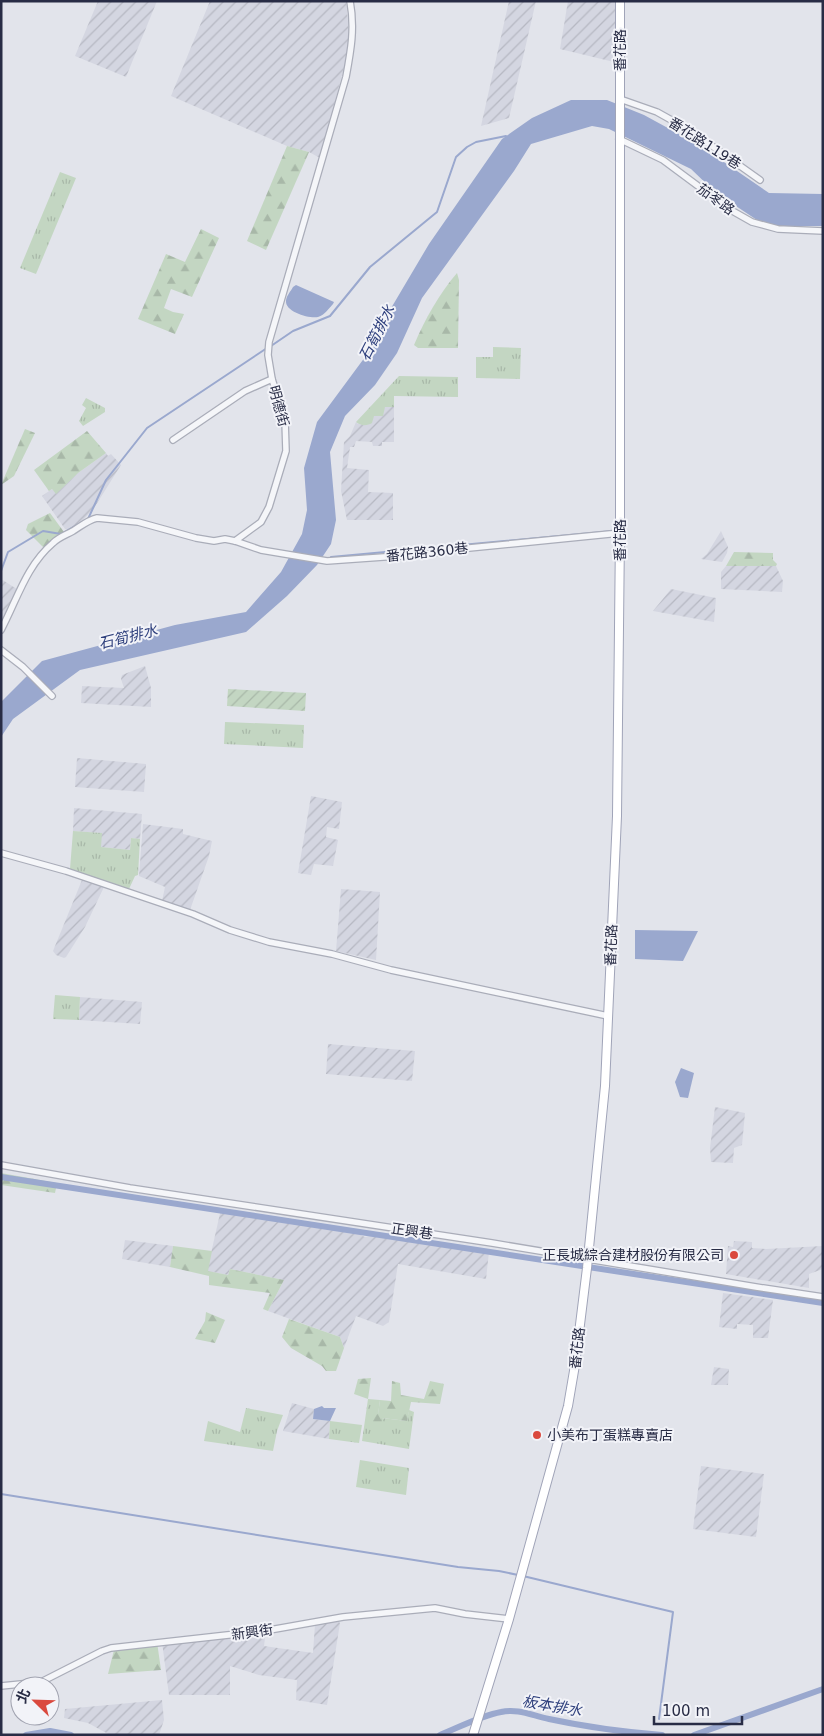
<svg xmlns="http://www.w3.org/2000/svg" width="824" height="1736" viewBox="0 0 824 1736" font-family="'DejaVu Sans','Noto Sans TC',sans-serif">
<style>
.industrial{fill:url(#industrial-furrows)}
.grass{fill:url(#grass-tufts)}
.forest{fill:url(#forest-firs)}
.garden{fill:url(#garden-furrows)}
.water{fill:#9aa8ce}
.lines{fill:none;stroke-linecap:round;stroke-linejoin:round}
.stream{stroke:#9aa8ce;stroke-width:2}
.canal{stroke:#9aa8ce;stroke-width:6}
.minor-casing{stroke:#aaadb9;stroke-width:8}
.major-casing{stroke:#a0a4b8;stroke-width:10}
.minor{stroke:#f5f6f9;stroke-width:5.5}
.major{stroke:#fff;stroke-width:8}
.poi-dot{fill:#da493e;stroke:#f2f3f8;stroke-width:2}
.labels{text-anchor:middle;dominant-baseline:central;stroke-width:4;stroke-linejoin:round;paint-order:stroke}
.street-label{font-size:14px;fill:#282c45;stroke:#f2f3f8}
.poi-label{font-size:14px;fill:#282c45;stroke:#f2f3f8;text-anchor:end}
.water-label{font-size:15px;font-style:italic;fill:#2f407d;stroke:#f2f3f8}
</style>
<defs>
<pattern id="industrial-furrows" width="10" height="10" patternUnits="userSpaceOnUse" patternTransform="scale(1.25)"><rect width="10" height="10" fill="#d4d6e1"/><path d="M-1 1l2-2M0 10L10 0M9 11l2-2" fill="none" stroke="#b6b8c2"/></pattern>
<pattern id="grass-tufts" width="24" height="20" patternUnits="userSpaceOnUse" patternTransform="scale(1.25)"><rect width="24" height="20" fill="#c3d6c2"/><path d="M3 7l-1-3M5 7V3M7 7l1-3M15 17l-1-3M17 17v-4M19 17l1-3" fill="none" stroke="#a8b8a8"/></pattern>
<pattern id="forest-firs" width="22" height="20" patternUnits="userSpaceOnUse" patternTransform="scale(1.25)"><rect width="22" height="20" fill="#c3d6c2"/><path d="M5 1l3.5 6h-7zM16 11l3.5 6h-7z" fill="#a8b8a8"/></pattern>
<pattern id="garden-furrows" width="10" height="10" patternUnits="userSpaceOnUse" patternTransform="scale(1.25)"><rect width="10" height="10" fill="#c3d6c2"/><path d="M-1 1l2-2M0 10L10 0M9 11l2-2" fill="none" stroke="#a8b8a8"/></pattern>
</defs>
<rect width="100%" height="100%" fill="#e2e4eb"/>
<g class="industrial">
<path d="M98,1H157L126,77L75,56Z"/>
<path d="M210,1H346L349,32L346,60L320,158L309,152L287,146L171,96Z"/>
<path d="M509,1H536L509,118L481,126Z"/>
<path d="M568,1H616L614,62L560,49Z"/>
<path d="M385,407H394V442H382V446H373L372,442L356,441L354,447H350L347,468L369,470L368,492L393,493V520H347L341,491L344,442L350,436L356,422L358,424L373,416Z"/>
<path d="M106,453L108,456L111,454L121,465L94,508L84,519L68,530L65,529L42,496L52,489L56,493L78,473Z"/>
<path d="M721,531L728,547L727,553L722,562L701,559L707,554Z"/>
<path d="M726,566H776L783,581L782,592L721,589V572Z"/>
<path d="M1,579L20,591L1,631Z"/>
<path d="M671,589L716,598L714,622L653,611Z"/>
<path d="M145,666L151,688V707L81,703L82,686L124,688L121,679L122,675Z"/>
<path d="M77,758L146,764L144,792L75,787Z"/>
<path d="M311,796L342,802L339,829L327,827L326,837L338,840L333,866L314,864L311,875L298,873Z"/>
<path d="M74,808L142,814L140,839L131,838L130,850L100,847L101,833L73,831Z"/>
<path d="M143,824L183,829V834L212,841L209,856L190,910L162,901L165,887L139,876Z"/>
<path d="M82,880L104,887L85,927L66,957L64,958L56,955L53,951Z"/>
<path d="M341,889L380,892L376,960L336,951Z"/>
<path d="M80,997L142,1002L140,1024L79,1020Z"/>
<path d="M328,1044L415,1051L412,1081L326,1074Z"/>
<path d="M715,1107L745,1113L742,1145L734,1148L733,1163L711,1162L710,1148Z"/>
<path d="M221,1209L352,1231L365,1237L381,1234L489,1252L486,1279L398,1264L389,1322L383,1326L356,1316L344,1348L340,1337L268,1311L284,1280L230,1269L228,1275L207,1271Z"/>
<path d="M125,1240L173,1246L170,1267L122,1259Z"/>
<path d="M734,1241L752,1242V1248L766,1249L823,1246V1269L809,1274V1288L726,1274L728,1246L733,1247Z"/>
<path d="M723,1293L773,1300L768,1338H753V1325L737,1324V1329L719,1327Z"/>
<path d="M714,1367L729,1369L728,1385H711Z"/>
<path d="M292,1403L314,1409L313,1419L330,1421L329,1439L283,1431Z"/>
<path d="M701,1466L764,1474L756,1537L693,1529Z"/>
<path d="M338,1621L340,1623L327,1705L296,1700L297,1680L259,1675L230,1666V1695H169L162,1642L266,1630L264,1646L313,1653L315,1624Z"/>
<path d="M162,1700L164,1720L159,1735H110L88,1723L64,1718L65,1709Z"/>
</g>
<g class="grass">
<path d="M60,172L76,178L36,274L20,268Z"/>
<path d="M493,347L521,348L520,379L476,378V357H493Z"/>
<path d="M399,376L458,377V397L394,396V407H385L383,416H374L372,423C367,426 361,426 356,422Z"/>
<path d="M86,398L105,408V412L83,426L79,421L86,408L82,405Z"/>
<path d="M225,722L304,725L303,748L224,744Z"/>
<path d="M73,831L102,833L101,847L130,850L131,838L140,839L138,875L135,876L129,889L70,869Z"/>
<path d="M55,995L80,997L79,1020L53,1019Z"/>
<path d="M368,1399L380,1400L378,1415L382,1418L407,1421L409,1410L414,1412L409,1449L362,1441Z"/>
<path d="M246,1408L283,1415L277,1431L273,1451L204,1441L208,1421L240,1432Z"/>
<path d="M330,1421L362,1425L359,1443L329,1439Z"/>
<path d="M360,1460L409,1468L406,1495L356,1487Z"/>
</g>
<g class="forest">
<path d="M287,146L309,152L266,250L247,241Z"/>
<path d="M201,229L219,238L192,297L171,289L164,308L173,312L184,314L175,334L138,319L166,254L185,262Z"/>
<path d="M457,273L459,280L458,348H418L414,345C425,319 439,294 457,273Z"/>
<path d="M25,429L35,433L14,476L1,485Z"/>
<path d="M87,431L106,453L78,473L56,494L52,489L49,491L34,470Z"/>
<path d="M50,513L64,532L44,548L26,530L28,524Z"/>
<path d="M734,552L773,553V560L777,564L776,566H726Z"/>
<path d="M1,1173L57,1183L55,1193L1,1185Z"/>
<path d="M173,1246L212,1251L208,1271L228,1275L230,1269L284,1280L268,1311L263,1309L270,1293L209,1285V1276L170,1267Z"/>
<path d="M206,1312L225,1320L215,1343L195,1339L205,1321Z"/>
<path d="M289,1319L340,1337L344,1348L336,1371H326L322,1366L291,1348L282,1337Z"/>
<path d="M371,1378L368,1399L354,1394L358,1379Z"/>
<path d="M392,1381L400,1383L401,1395L424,1399L430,1381L444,1384L440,1404L411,1402L407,1421L382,1418L380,1426L370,1423L372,1415L378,1414L380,1400L391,1401Z"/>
<path d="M157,1642L161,1670L108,1674L115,1646Z"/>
</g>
<path class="garden" d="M228,689L306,693L305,711L227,706Z"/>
<g class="water">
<path d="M571,100H607L644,115L699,145L769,193L823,194V226H766L715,192L691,169L609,129L592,126L531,144L514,171L422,298L397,353L375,385L345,416L330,452L336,520L331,544L317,565L287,596L246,632L80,670L13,719L1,737V702L42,661L175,625L246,612L281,572L302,534L307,510L304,468L317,422L368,353L387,315L429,244L502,139L532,118Z"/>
<path d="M296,285L334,302L333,304C329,308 325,315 318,317C310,319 285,312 286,301C286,296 291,291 293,287Z"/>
<path d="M635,930L698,931L683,961L635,959Z"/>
<path d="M681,1068L694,1073L688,1098L680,1097L675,1082Z"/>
<path d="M322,1406L324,1408H336L330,1421L313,1419L314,1409Z"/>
</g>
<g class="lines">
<g class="stream">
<path d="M271,346L293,331L330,316L370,267L437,212L456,157L467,147L476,142L506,136"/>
<path d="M88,519L106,480L147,428L267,348"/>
<path d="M331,557L613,531"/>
<path d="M1,571L8,552L43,531L61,534L82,522"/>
<path d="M1,1494L458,1567L499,1571L518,1575"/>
<path d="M523,1576L673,1612L659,1719"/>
</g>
<g class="canal">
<path d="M1,1177L823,1303"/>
<path d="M26,1735L50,1731L71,1735"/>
<path d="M440,1735C460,1727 480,1716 501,1712C518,1708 533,1716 549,1719C586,1727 624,1732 662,1735"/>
<path d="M694,1735L823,1689"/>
</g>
<defs>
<g id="minor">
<path d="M620,99L657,112L691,131L760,180"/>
<path d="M619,139L663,160L729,209L752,222L778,229L823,231"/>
<path d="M173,440L245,391L272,379"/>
<path d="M235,541L261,522L269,507L286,451L285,420L272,379L268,355L269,342L346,77C351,50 355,28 350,1"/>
<path d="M1,630C17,600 26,566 53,543C59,537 66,535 73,531C81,526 88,520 97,518L138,522L196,538L214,541L225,539L235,541L261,550L327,561L426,554L459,549L620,533"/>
<path d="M1,650L23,667L52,696"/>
<path d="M1,853L66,871L193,914L230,930L269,942L332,954L391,970L608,1016"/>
<path d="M1,1165L130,1188L492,1243L756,1287L823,1297"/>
<path d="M1,1686L41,1682L102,1651L111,1648L264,1631L343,1617L435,1608L465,1614L509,1619"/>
</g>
<path id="major" d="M473,1735L509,1619L568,1406L575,1365L587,1268L605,1086L617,816L620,533V1"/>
</defs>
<use href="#minor" class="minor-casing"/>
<use href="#major" class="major-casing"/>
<use href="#minor" class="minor"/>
<use href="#major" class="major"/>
</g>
<g class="poi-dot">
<circle cx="734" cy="1255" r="5"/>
<circle cx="537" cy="1435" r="5"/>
</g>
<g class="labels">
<g class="street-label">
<text transform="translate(620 50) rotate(-90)">番花路</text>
<text transform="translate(705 143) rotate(33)">番花路119巷</text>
<text transform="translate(716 199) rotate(36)">茄苳路</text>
<text transform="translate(279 406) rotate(75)">明德街</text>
<text transform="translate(620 540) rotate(-90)">番花路</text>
<text transform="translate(427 552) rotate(-6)">番花路360巷</text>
<text transform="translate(611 945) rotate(-88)">番花路</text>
<text transform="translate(412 1231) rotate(8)">正興巷</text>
<text transform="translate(577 1348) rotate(-83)">番花路</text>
<text transform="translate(252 1632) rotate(-8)">新興街</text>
</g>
<g class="poi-label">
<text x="724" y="1255">正長城綜合建材股份有限公司</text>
<text x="547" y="1435" text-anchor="start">小美布丁蛋糕專賣店</text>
</g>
<g class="water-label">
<text transform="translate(377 333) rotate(-63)">石筍排水</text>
<text transform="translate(128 637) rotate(-14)">石筍排水</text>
<text transform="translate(552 1706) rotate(10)">板本排水</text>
</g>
</g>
<rect width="824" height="1736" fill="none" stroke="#282c45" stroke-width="5"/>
<g transform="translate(35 1701) rotate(293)"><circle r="24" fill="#f2f3f8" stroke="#a1a3b0"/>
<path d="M0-4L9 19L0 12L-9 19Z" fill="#da493e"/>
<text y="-8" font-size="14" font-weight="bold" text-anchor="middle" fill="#282c45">北</text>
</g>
<path d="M654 1716v8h88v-8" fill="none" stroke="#282c45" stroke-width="2.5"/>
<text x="662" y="1716" font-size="15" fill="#282c45" stroke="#f2f3f8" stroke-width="4" paint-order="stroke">100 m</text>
</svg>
